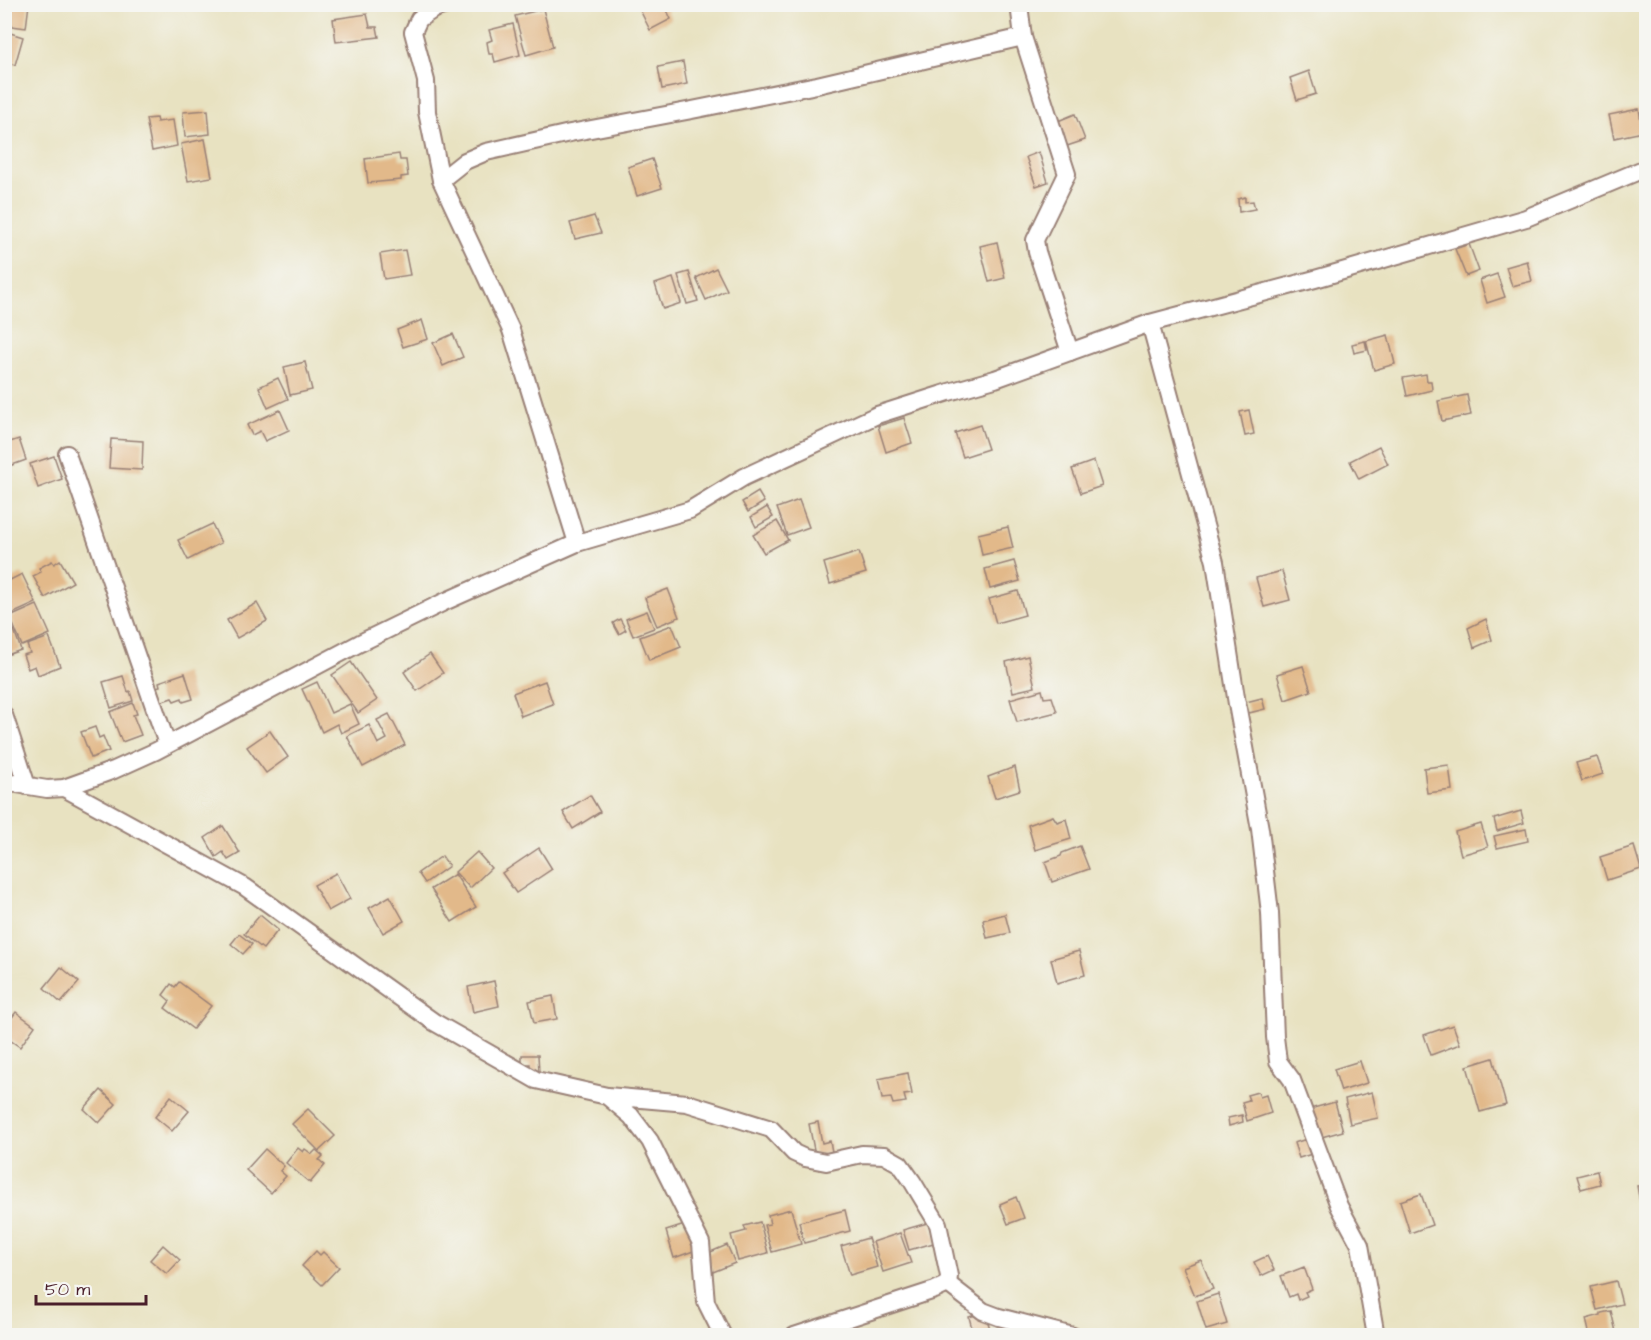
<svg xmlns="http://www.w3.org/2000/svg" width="1651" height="1340" viewBox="0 0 1651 1340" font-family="'Architects Daughter',sans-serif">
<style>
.building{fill:#e2b98a}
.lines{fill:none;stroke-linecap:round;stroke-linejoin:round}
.minor-casing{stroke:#998076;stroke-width:20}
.minor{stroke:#fff;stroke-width:16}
</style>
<rect width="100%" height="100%" fill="#f6f6f2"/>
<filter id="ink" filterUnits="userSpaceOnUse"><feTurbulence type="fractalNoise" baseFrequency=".0167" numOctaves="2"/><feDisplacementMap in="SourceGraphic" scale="12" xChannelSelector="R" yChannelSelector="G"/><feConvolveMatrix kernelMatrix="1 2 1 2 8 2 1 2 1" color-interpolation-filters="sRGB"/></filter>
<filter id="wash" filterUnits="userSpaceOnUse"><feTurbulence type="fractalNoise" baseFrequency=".008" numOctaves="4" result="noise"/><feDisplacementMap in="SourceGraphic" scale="24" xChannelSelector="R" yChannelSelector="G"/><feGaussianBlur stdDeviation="1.35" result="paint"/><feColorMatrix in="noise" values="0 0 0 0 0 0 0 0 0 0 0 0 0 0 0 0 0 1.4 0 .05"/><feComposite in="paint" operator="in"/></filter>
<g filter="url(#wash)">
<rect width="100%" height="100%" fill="#e8e2c1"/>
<g id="blocks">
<g class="building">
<path d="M8,4H29L26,28L5,25Z"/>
<path d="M637,4H664L671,19L650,30Z"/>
<path d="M543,9L553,47L526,55L515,16Z"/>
<path d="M367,14L370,27H377L379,37L336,42L333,19Z"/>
<path d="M513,24L520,55L495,62L493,54H489L487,42L492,40L489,30Z"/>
<path d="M4,31L23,37L15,65L4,62Z"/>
<path d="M683,62L687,84L662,89L658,67Z"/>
<path d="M1309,71L1316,94L1297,100L1290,78Z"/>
<path d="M1639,109L1643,132L1614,138L1609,115Z"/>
<path d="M208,110L210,134L185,137L183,112Z"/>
<path d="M1075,114L1085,140L1067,146L1058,121Z"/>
<path d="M156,118L157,122L173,120L177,146L152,151L146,119Z"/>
<path d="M205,139L212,177L188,181L181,144Z"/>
<path d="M1039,152L1048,182L1036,186L1026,157Z"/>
<path d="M399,154L400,160H406L408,176L401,177V180L368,183L365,159Z"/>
<path d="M652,159L662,188L637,196L628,167Z"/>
<path d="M1245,197V202L1253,201L1255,209L1239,212L1238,199Z"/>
<path d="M594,216L601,233L575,239L570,223Z"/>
<path d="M997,242L1005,278L989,282L980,246Z"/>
<path d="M1469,244L1479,271L1466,276L1455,249Z"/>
<path d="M405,250L410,275L384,279L380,254Z"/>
<path d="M1527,261L1532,281L1512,286L1506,267Z"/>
<path d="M716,268L727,290L706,300L696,278Z"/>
<path d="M689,272L698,301L687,304L678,275Z"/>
<path d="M1497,274L1505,297L1487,303L1480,280Z"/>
<path d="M673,278L681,303L663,309L655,284Z"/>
<path d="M422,320L428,339L403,347L397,330Z"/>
<path d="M453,334L463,357L443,366L433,343Z"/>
<path d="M1388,335L1395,364L1374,370L1366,341Z"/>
<path d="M1365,341L1367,350L1354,353L1352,344Z"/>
<path d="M305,362L312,390L290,395L284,367Z"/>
<path d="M1426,374L1427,381H1431L1432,390L1407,396L1403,378Z"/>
<path d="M278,378L288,399L268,408L259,387Z"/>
<path d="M1467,395L1471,415L1442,421L1438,401Z"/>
<path d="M280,410L289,430L265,441L260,431L252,435L247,425Z"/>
<path d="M1249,410L1254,434L1245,436L1240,412Z"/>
<path d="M904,418L912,443L886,452L878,426Z"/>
<path d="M980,425L988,449L963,457L955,433Z"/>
<path d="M19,439L26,460L4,468V444Z"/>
<path d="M111,439L143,441L142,470L109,468Z"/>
<path d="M1379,446L1388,464L1359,479L1350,461Z"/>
<path d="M54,456L62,479L38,488L30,464Z"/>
<path d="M1094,461L1102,486L1081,493L1072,469Z"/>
<path d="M758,492L764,502L748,512L742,502Z"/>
<path d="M799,500L809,527L787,535L777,508Z"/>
<path d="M767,507L773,517L756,527L751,517Z"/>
<path d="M777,521L788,540L764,553L753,535Z"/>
<path d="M212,524L221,543L188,560L178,540Z"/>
<path d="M1008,527L1013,548L982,555L978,534Z"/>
<path d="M859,552L866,573L830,584L824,563Z"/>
<path d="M60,560L73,582L45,598L33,576L41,572L39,568L52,561L54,564Z"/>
<path d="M1014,561L1020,581L990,589L985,569Z"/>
<path d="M1282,571L1290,600L1264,607L1256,578Z"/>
<path d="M22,574L36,603L12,614L4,598V583Z"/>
<path d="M668,589L679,617L657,626L645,598Z"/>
<path d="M1018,591L1025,615L996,623L989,599Z"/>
<path d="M257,603L267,621L237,638L227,620Z"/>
<path d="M37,605L50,634L22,646L10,617Z"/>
<path d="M647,611L654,628L633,636L626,619Z"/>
<path d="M620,619L626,630L619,634L613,623Z"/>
<path d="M1486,619L1492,640L1474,648L1468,628Z"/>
<path d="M672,625L681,647L649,660L640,637Z"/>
<path d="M14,630L21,650L4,656V634Z"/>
<path d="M49,637L60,666L38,675L35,666L28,669L23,655L30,653L27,645Z"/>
<path d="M430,654L443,673L417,691L404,672Z"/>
<path d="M1028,656L1035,687L1013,692L1006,662Z"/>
<path d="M351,662L377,700L358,713L332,675Z"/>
<path d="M1303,666L1311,691L1285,700L1277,674Z"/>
<path d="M185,673L193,699L183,702L182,698L174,701L172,698L160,702L156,687L160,686L159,682Z"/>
<path d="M123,676L128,692L130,691L133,701L111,708L103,682Z"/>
<path d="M545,681L553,704L521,716L513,693Z"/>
<path d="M317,682L331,713L350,704L359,724L341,733L337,724L322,732L302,689Z"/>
<path d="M1042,690L1044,698L1052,697L1057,712L1017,722L1010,699Z"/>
<path d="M1262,698L1265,709L1249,713L1246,702Z"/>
<path d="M133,703L137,714L133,715L141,735L122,742L110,712Z"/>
<path d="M389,714L405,745L363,767L347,736L369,725L378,744L387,739L377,720Z"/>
<path d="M95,727L99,738L103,736L109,751L91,758L81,732Z"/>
<path d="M270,731L288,757L266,773L247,747Z"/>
<path d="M1597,757L1603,774L1582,781L1576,763Z"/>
<path d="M1449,765L1452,790L1427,793L1424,768Z"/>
<path d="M1015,767L1020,790L995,798L988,777Z"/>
<path d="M590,795L600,812L573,829L563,812Z"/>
<path d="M1521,811L1524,823L1497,831L1494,819Z"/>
<path d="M1053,816L1057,822L1066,819L1071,839L1035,850L1028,825Z"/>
<path d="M1481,824L1488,847L1461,855L1455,832Z"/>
<path d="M223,826L240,853L228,860L223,852L216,857L205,838Z"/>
<path d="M1526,829L1528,841L1497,848L1494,836Z"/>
<path d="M1080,846L1089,869L1052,882L1045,862L1061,856L1062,853Z"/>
<path d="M1634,846L1641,869L1607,880L1600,857Z"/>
<path d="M539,848L552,869L516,893L502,873Z"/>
<path d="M477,852L491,868L470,888L455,872Z"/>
<path d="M442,856L449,866L425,883L418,873Z"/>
<path d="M336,873L350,899L328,911L314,885Z"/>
<path d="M455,874L476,907L452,922L431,889Z"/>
<path d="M390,896L404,921L383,933L369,908Z"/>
<path d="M1005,914L1010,933L987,938L983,920Z"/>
<path d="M260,915L278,930L263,949L244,934Z"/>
<path d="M239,934L252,944L243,954L231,944Z"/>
<path d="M1079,951L1085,975L1057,983L1051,959Z"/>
<path d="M61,967L79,982L61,1003L44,988Z"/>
<path d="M494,981L499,1006L473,1012L468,987Z"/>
<path d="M179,982L211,1006L193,1029L165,1008L170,1001L163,995L171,984L175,987Z"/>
<path d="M553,996L557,1019L534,1023L529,1001Z"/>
<path d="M16,1012L35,1026L20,1047L4,1036V1028Z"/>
<path d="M1453,1025L1460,1044L1431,1055L1424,1035Z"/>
<path d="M522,1055H538L539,1072H530V1064H522Z"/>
<path d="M1493,1058L1506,1105L1480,1112L1467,1066Z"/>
<path d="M1360,1061L1367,1083L1341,1091L1334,1069Z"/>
<path d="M908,1073L912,1094L904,1095L906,1102L893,1104L891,1098L882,1099L878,1079Z"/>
<path d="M101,1090L116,1104L99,1123L84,1109Z"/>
<path d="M1258,1092L1260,1097L1266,1095L1271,1113L1247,1121L1242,1102L1249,1100L1247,1095Z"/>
<path d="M1372,1092L1378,1118L1350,1124L1345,1099Z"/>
<path d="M171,1096L189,1111L172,1131L155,1117Z"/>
<path d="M1335,1102L1343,1131L1318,1138L1310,1109Z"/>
<path d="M308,1109L335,1136L319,1151L292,1124Z"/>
<path d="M1242,1115L1243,1122L1229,1126L1228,1118Z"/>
<path d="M818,1122L822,1143L830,1141L832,1152L815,1155L809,1124Z"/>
<path d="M1310,1138L1315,1153L1299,1158L1294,1143Z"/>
<path d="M298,1148L303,1152L305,1149L312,1154L316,1150L323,1156L319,1160L325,1165L310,1183L286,1163Z"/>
<path d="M265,1149L284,1166L280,1171L286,1176L271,1193L246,1170Z"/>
<path d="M1597,1171L1600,1184L1581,1189L1577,1176Z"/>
<path d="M1646,1185V1213H1642L1637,1186Z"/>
<path d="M1421,1194L1432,1225L1410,1233L1400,1201Z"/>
<path d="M1016,1197L1024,1218L1008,1224L1000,1204Z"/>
<path d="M791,1209L801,1244L772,1252L764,1225L770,1224L768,1215Z"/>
<path d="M845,1210L850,1231L804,1243L799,1222Z"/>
<path d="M760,1222L768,1253L738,1261L731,1235L746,1231L744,1226Z"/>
<path d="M931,1222L937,1242L909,1250L903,1230Z"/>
<path d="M691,1223L699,1249L674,1258L666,1231Z"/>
<path d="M900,1233L911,1263L883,1272L873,1242Z"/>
<path d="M868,1238L877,1267L850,1275L841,1246Z"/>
<path d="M163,1245L180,1260L167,1274L150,1260Z"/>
<path d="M727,1245L735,1263L713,1272L706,1254Z"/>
<path d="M316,1251L320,1255L323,1252L339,1267L322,1285L302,1266Z"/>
<path d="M1267,1256L1274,1270L1261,1276L1254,1262Z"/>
<path d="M1201,1260L1213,1289L1195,1296L1183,1267Z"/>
<path d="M1304,1267L1312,1289L1305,1292L1307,1296L1298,1300L1296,1294L1289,1297L1281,1276Z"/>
<path d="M1616,1281L1622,1304L1597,1310L1591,1287Z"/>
<path d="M1218,1294L1227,1324L1206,1330L1197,1301Z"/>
<path d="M1611,1311L1617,1336H1590L1586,1319L1601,1315V1313Z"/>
<path d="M985,1312L992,1336H974L969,1317Z"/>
</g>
</g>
</g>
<g filter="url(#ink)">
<use href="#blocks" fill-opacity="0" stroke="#998076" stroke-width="1.5"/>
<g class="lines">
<defs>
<g id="minor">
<path d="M449,4L434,9L419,19L413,32L426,81L427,112L441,180L511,330L577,543"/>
<path d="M1019,4L1023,37L1067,174L1035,240L1037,252L1070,352"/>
<path d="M441,180L465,161L486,152L570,133L692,110L817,85L1023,37"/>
<path d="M1150,323L1215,562L1237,704L1260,829L1270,913L1275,1037L1278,1061L1292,1080L1339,1206L1360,1245L1376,1336"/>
<path d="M67,454L167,744"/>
<path d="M4,715L27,786"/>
<path d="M4,782L47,789L64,788L114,770L156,751L360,643L444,602L577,543L690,510L744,477L877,415L949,392L995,379L1150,323L1315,279L1526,218L1646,168"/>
<path d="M64,788L245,887L434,1022L536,1080L607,1096L631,1116L650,1141L701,1243L706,1302L723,1336"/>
<path d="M607,1096L687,1103L771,1129L794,1153L805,1158L826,1162L862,1154L884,1155L900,1164L912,1181L938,1224L949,1276L948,1284"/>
<path d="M948,1284L983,1311L999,1317L1073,1336"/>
<path d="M794,1336L935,1290L948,1284"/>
</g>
</defs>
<use href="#minor" class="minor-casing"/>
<use href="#minor" class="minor"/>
</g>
</g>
<rect width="1651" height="1340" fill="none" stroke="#f6f6f2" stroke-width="24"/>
<path d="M36 1295v9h110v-9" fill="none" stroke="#4a1f2b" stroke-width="3"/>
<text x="45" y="1295" font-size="18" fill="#4a1f2b" stroke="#f6f6f2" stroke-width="4.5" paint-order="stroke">50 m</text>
</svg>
